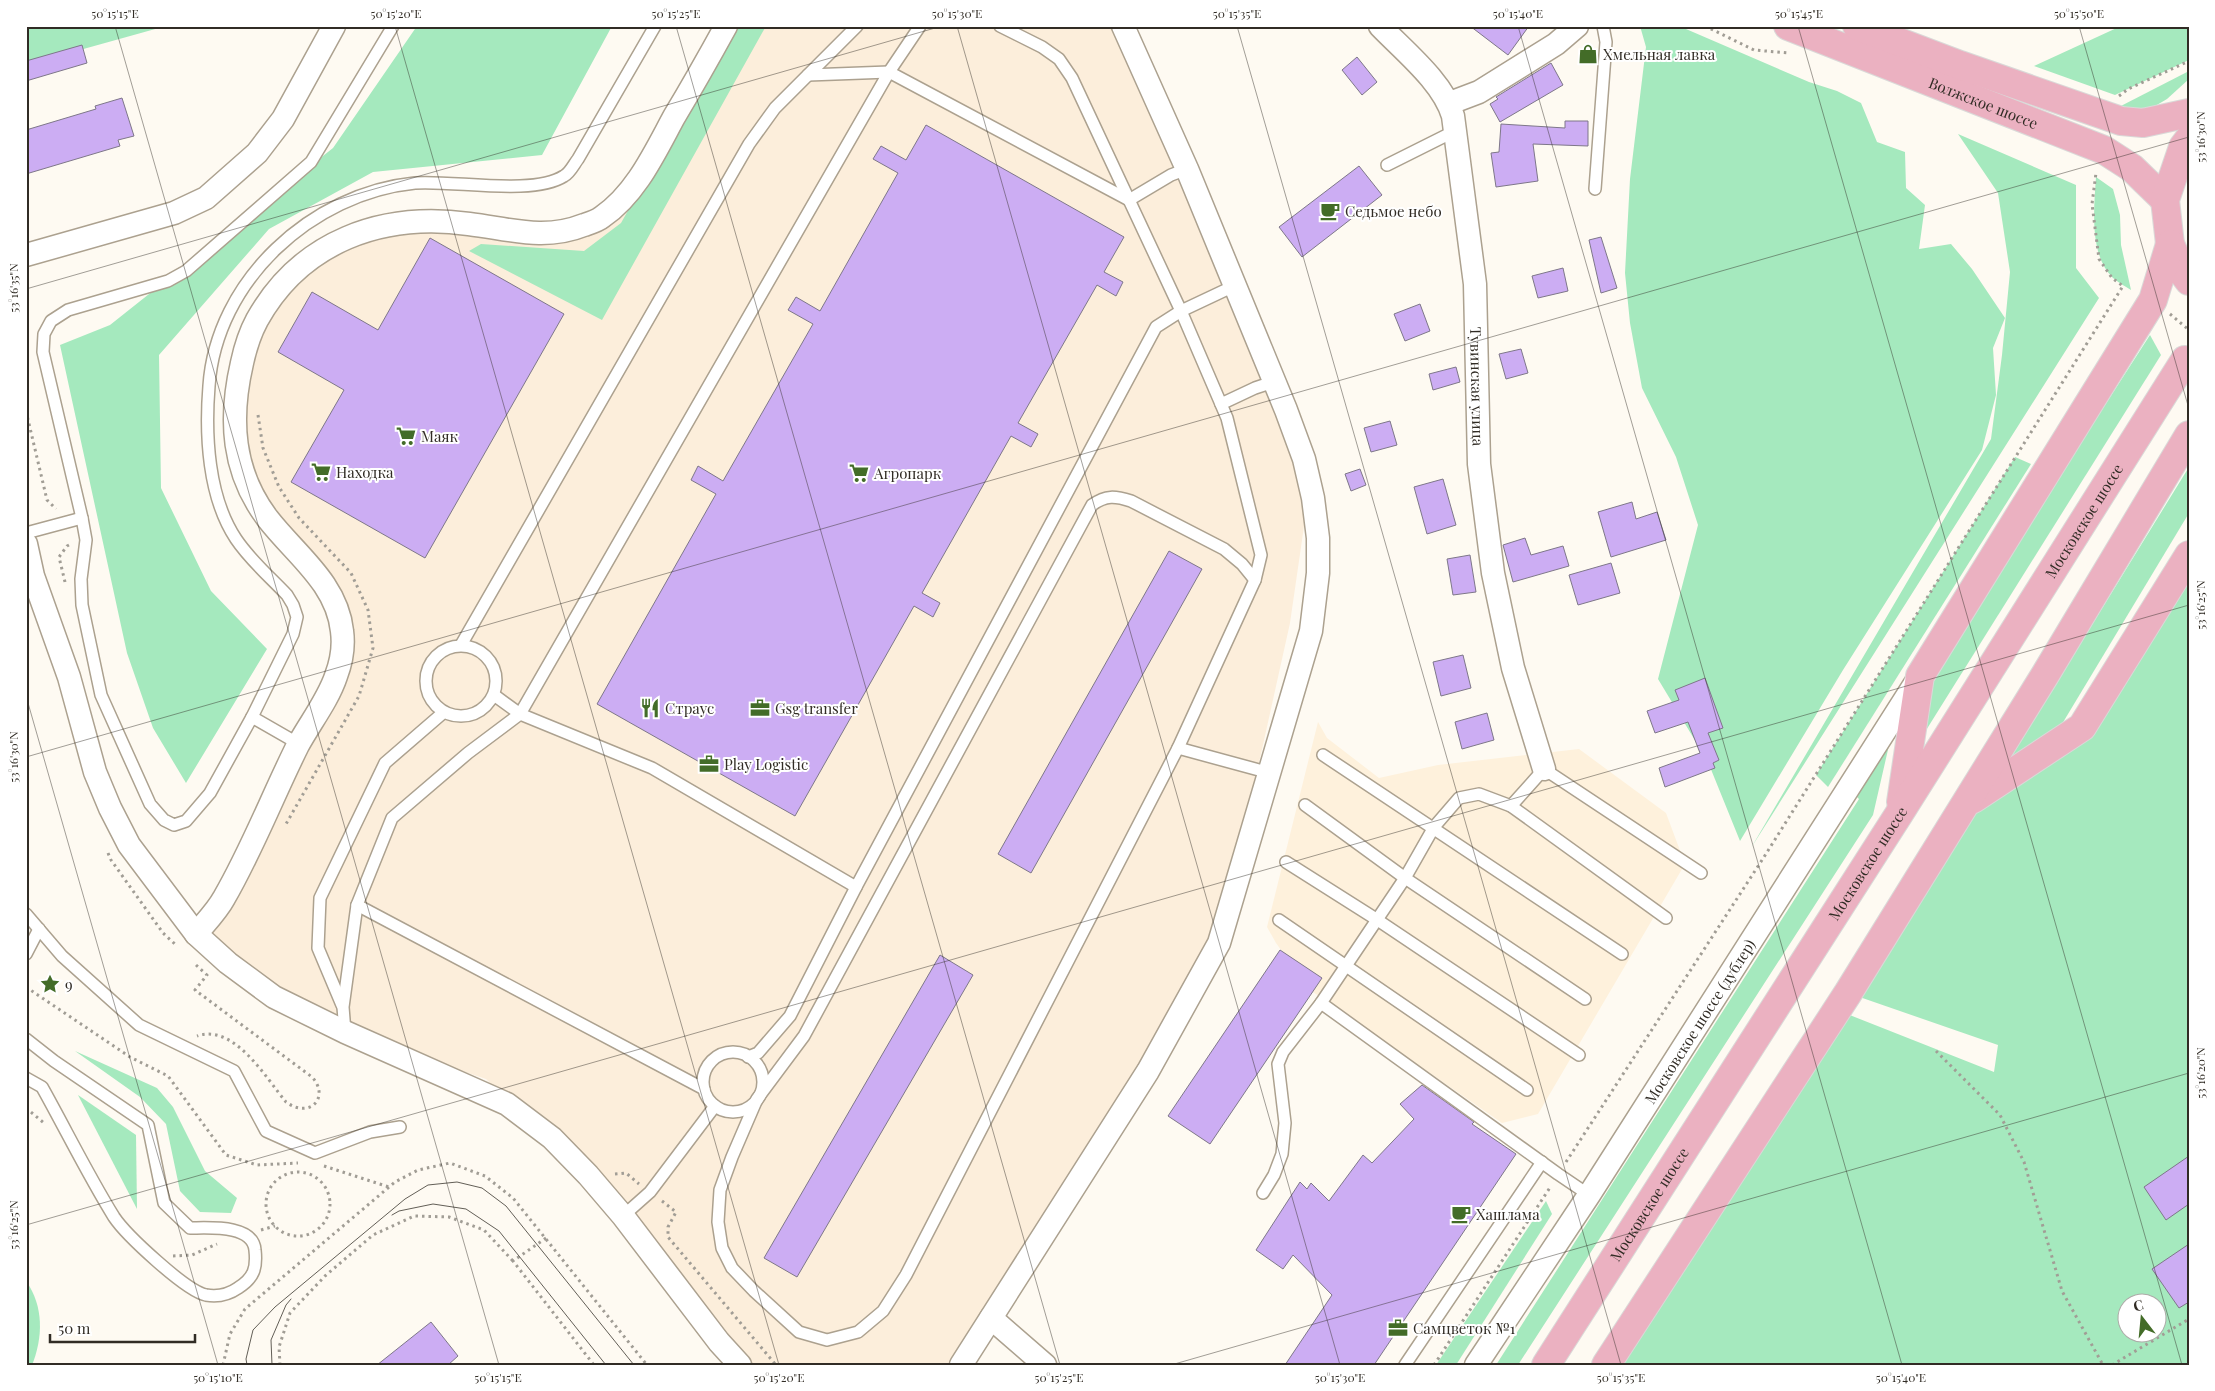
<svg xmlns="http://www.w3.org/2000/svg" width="2215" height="1391" viewBox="0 0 2215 1391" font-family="'Playfair Display',serif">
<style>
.commercial{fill:#fceedb}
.built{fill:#fef1dc}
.green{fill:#a5e9be;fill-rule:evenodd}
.building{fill:#ccadf3;stroke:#7e7789}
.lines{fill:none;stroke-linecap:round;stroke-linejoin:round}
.service-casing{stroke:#aca18f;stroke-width:14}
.minor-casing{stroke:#aca18f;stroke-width:25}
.primary-casing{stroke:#dad9d8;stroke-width:30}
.path{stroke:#a19d95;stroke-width:3;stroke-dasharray:2.5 4;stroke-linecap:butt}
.service{stroke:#fff;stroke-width:11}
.minor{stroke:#fff;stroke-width:22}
.primary{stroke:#ebb1c1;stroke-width:28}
.tram{stroke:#625e56;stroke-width:1}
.ticks{fill:none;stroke:#312c25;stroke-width:1;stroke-opacity:0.45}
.labels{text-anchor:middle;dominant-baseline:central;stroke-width:4;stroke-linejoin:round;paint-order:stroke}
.poi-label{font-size:15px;fill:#312c25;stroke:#fff;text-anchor:start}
.street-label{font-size:15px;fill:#312c25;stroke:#fff}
.neatline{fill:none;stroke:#312c25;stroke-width:2}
.ticks-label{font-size:12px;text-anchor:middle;fill:#312c25}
</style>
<rect width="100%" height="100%" fill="#fefaf2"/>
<path class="commercial" d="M721,26H1122L1310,485L1290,623L1219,943L961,1365H740L623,1216L486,1079L345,1032L196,934L336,679L337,609L243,472L237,386L276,294L332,245L403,222L567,232L628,193Z"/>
<path class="built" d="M1318,722L1327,738L1379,778L1438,765L1579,749L1666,813L1685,864L1538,1114L1502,1123L1310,990L1276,943L1267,927Z"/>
<g class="green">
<path d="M26,26H166L26,65Z"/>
<path d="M417,26H612L542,155L373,172L269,229L159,355L161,488L211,591L267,649L186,783L153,728L127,653L60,345L110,325L333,148Z"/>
<path d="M732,26H766L602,320L469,251L481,244L584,251L621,223Z"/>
<path d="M1640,26H1679L1809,82L1837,91L1861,103L1877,142L1905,152L1906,188L1925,205L1919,249L1951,244L1972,269L2005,318L1993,348L1996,395L1982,450L1843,670L1740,841L1708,762L1658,679L1698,525L1676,457L1642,388L1630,323L1625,273L1630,179L1646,47Z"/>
<path d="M2121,26H2189V60L2115,95L2034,66Z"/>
<path d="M2189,71V79L2167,99L2128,122L2115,109Z"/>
<path d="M1958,134L2076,185V268L2099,298L1751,848L1991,439L2002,355L2010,272L1998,193Z"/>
<path d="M2096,177L2113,189L2120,215L2121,245L2131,290C2125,286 2117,282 2112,277C2089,254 2094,207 2096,177Z"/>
<path d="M2150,335L2161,355L1908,759L1917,697Z"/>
<path d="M2015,457L2031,464L1828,787L1816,775Z"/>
<path d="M2189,467V513L2062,724L2008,761Z"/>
<path d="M2189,555V1365H1605L1837,1010L1994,1072L1998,1045L1848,993L1965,804L2082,727ZM2128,1304H2158V1334H2128Z"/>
<path d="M1890,741L1873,815L1518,1365H1496L1859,799L1852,792Z"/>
<path d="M75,1051L157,1088L173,1107L205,1171L237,1198L231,1213L200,1212L180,1191L166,1124L140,1097Z"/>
<path d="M78,1095L136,1135L137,1209Z"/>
<path d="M1546,1201L1552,1214L1456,1365H1436Z"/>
<path d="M26,1281C44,1306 43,1338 32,1365H26Z"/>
</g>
<g class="building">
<path d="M1470,26H1529L1508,55Z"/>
<path d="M82,45L87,63L26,81V61Z"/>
<path d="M1357,57L1377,82L1362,95L1342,70Z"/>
<path d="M1551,63L1563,85L1500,122L1490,104L1498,99L1496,97Z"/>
<path d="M122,98L134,136L118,140L120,146L26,174V130L96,109L95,106Z"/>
<path d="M1565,121H1588V146L1533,144L1538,181L1496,187L1491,153L1499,152L1501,124L1565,128Z"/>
<path d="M926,125L1124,237L1104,272L1123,282L1116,296L1097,285L1018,423L1038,434L1031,447L1011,436L922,593L940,603L933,617L914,606L795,816L597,704L716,494L691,480L698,466L723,481L813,324L788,310L796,297L820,311L898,173L873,159L881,146L906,160Z"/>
<path d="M1359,166L1382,195L1302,257L1279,227Z"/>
<path d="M1601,237L1617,288L1601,293L1589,240Z"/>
<path d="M430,238L564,314L425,558L291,482L344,390L278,352L312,292L378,330Z"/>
<path d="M1563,268L1568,291L1538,298L1532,276Z"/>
<path d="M1420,304L1430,331L1405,341L1394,314Z"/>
<path d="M1521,349L1528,373L1506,379L1499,354Z"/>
<path d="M1456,367L1460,382L1433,390L1429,374Z"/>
<path d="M1390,421L1397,445L1371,452L1364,428Z"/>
<path d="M1360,469L1366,485L1351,491L1345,474Z"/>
<path d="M1443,479L1456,525L1427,534L1414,487Z"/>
<path d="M1632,502L1636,519L1657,512L1666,540L1611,557L1598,512Z"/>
<path d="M1525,538L1531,555L1563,546L1569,566L1513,582L1503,545Z"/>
<path d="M1169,551L1202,569L1031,873L998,854Z"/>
<path d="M1470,555L1476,592L1453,595L1447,559Z"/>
<path d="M1611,563L1620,593L1578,605L1569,575Z"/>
<path d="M1463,655L1471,688L1441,696L1433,662Z"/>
<path d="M1705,678L1723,728L1708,733L1719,760L1713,763L1715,768L1665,787L1659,768L1700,753L1688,722L1655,733L1647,711L1679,700L1675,690Z"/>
<path d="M1487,713L1494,740L1462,749L1455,722Z"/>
<path d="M1280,950L1322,978L1210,1144L1168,1116Z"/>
<path d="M940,955L973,975L797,1277L764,1258Z"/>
<path d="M1422,1085L1474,1122L1472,1124L1516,1154L1374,1365H1285L1332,1295L1293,1255L1283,1269L1256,1250L1300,1182L1307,1189L1311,1183L1329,1201L1363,1155L1372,1163L1414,1119L1400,1104Z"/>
<path d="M2189,1156V1204L2166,1220L2144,1187Z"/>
<path d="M2189,1244V1302L2179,1308L2152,1269Z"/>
<path d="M431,1322L458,1356L448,1365H377Z"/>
</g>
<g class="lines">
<defs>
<g id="service">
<path d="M393,26L311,162L186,271L168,281L68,310L51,321L44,334L43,352L82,518L86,540L81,579L82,605L101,695L150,804L164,820L174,825L186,821L210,793L252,717L293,634L297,617L293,605L287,595C270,577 250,560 236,539C208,497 205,435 209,386C216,281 312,193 415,183C454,180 533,196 564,176C570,173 574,164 578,159L655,26"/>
<path d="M808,75L889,72L1129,200L1171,175L1187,169"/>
<path d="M1387,165L1455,131"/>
<path d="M1595,189L1606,42L1603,26"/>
<path d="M1234,286L1181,311L1227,418L1261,555L1255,580L1178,748L1270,773"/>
<path d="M1221,404L1255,388L1273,382"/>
<path d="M26,533L82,518"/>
<path d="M461,645L749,144L775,108L857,26"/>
<circle cx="461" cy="681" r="35"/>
<path d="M494,695L520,714L652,768L856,887L790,1016L758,1053L748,1057"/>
<path d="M252,717L299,744"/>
<path d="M1178,748L906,1275L883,1311L858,1332L827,1340L799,1332L754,1291L732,1268L722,1248L718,1222L720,1190L732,1157L757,1099L804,1036L1092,505C1106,495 1115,496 1131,501L1224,549L1242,564L1255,580"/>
<path d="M1323,755L1622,954"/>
<path d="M1305,805L1405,878L1585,999"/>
<path d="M1511,806L1666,918"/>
<path d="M1286,862L1376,919L1579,1055"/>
<path d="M856,887L1156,327L1181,311L1072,78L1059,59L1042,47L1000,26"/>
<path d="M357,905L704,1089"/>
<path d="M26,914L62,956L139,1025L234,1071L266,1131L315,1153L370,1132L400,1127"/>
<path d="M1279,920L1527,1090"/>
<path d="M26,954L39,929"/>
<path d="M1321,1003L1558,1174L1589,1195"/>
<path d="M342,1005L318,948L320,898L385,763L444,712"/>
<path d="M345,1032L343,1007L357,905L392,818L468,753L520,714L889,72L920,26"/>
<path d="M26,1039L54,1061L148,1125L164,1203L190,1228C208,1228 253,1224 255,1250C257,1268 254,1278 238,1288C228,1295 218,1297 206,1295C186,1291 126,1235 114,1217C88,1175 66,1130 42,1087L26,1078"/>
<circle cx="733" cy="1082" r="30"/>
<path d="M1263,1193L1274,1175L1282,1154L1285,1123L1278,1064L1283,1052L1321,1003L1405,878L1434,827L1459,798L1479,794L1511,806L1544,769L1701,873"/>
<path d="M623,1216L650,1192L715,1106"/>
<path d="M1405,1365L1542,1162"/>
</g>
<g id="minor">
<path id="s1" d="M1380,26C1404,51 1443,82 1453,116L1475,284L1479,464L1493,573L1513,668L1544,769"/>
<path d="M1450,103L1479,92L1556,44L1577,26"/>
<path d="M26,255L174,213L206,198L257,153L283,119L334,26"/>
<path d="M26,544L33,576L69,677L95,772L110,808L129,845L196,934L228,963L274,997L345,1032L507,1104L552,1138L588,1175L623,1216L719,1342L740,1365"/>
<path d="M196,934C205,923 217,911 224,898C252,850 273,795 298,745C310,723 328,700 336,676C341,663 344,646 342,631C337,583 295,554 268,519C232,472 229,419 242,363C245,349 250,333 257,320C301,241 382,212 469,224C510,229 544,241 584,225C590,223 597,221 602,217C636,194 655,152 674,117C692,87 709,57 726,26"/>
<path d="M991,1318L1045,1365"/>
<path d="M961,1365L1148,1071L1219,943L1311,631L1318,573V538L1313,498L1304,459L1286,410L1187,169L1123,26"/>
<path id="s2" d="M1476,1365L1589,1195L1918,679"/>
</g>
<g id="primary">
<path id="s3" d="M1788,26L2104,150L2132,168L2165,200"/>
<path d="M1857,26L1960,65L2121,121L2143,123L2189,113"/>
<path d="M2189,139L2183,147L2165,200L2170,244L2183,273L2189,281"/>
<path d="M1973,799L2082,727L2189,555"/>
<path d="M1901,802L1920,676L2153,300L2170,244"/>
<path id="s4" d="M1546,1365L1899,814L2185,360"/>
<path d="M1606,1365L1848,993L2045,675L2189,435"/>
</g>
</defs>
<use href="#service" class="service-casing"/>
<use href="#minor" class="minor-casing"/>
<use href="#primary" class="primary-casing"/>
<g class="path">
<path d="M1705,26L1754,50L1789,53"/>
<path d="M2119,96L2128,89L2189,61"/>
<path d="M2170,314L2189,330"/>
<path d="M26,411L47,500L56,509"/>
<path d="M258,415L263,448L279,487L299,518L351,573L368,610L373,648L359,696L286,824"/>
<path d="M65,582L59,557L67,546L71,544"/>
<path d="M108,853L111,860L163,933L177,946"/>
<path d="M196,965L207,975L195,990L312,1077C330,1096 311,1120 286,1102C266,1078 234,1023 197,1036"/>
<path d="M26,987L130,1057L168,1076L226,1155L257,1165L298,1163"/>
<path d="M1936,1051L2000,1115L2024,1162L2062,1291L2103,1365"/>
<path d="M26,1108L44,1123"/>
<path d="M1566,1162L1764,857L2123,286L2112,278L2099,259L2092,204L2096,173"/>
<path d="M324,1166L389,1187"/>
<circle cx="298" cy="1204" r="32"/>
<path d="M615,1174L626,1173L639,1184"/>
<path d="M662,1201L676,1212L668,1227V1237L776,1365"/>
<path d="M261,1230L275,1226"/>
<path d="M546,1238L513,1261L594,1365"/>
<path d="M173,1256L192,1255L217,1244"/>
<path d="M223,1365L230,1334L245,1309L395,1182L418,1170L450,1163L485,1176L513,1198L647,1365"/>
<path d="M280,1365L279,1347L290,1313L325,1276L373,1235L414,1216L449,1217L484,1230L513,1261"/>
<path d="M1434,1365L1551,1186"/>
<path d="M2112,1365L2189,1319"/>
</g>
<use href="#service" class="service"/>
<use href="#minor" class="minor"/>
<use href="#primary" class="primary"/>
<g class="tram">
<path d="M392,1215L399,1211L433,1204L466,1209L499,1231L606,1365"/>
<path d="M247,1365L246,1359L253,1330L275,1307L405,1199L428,1185L457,1182L482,1188L506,1206L634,1365"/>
<path d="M272,1365L271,1340L286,1305L291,1299"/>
</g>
</g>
<path class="ticks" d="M115,26L499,1365M395,26L779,1365M676,26L1060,1365M957,26L1340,1365M1237,26L1621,1365M1518,26L1902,1365M1798,26L2182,1365M2079,26L2189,409M26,289L942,26M26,696L218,1365M26,757L2189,137M26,1225L2189,605M1171,1365L2189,1073"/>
<defs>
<symbol id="shop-bare" viewBox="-9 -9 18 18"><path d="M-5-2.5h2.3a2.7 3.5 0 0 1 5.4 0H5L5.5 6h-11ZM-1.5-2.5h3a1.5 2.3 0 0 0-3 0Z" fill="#436c28" stroke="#fff" stroke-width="2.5" paint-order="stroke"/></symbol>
<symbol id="cafe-bare" viewBox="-9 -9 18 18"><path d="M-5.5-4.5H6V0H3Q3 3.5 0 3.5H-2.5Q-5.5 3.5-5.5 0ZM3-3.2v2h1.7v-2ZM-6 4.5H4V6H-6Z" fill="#436c28" stroke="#fff" stroke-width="2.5" paint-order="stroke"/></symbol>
<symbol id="supermarket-bare" viewBox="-9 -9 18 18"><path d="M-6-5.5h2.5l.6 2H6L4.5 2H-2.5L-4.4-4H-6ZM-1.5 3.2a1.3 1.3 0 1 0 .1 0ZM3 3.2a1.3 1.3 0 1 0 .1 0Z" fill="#436c28" stroke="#fff" stroke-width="2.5" paint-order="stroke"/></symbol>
<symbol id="restaurant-bare" viewBox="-9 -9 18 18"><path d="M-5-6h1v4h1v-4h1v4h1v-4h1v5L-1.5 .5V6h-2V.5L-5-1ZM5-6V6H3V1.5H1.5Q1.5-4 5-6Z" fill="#436c28" stroke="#fff" stroke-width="2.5" paint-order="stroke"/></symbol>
<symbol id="office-bare" viewBox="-9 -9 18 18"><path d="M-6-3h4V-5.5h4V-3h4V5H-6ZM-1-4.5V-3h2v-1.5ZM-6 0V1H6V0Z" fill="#436c28" stroke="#fff" stroke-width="2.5" paint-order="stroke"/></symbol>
<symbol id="sight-bare" viewBox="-9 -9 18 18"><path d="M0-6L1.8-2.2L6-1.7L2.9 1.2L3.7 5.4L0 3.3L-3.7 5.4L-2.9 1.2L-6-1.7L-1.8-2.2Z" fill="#436c28" stroke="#fff" stroke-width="2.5" paint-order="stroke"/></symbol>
</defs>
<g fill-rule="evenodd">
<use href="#shop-bare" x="1574" y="40" width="28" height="28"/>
<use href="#cafe-bare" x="1316" y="197" width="28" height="28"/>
<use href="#supermarket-bare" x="392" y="422" width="28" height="28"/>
<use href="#supermarket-bare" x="307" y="458" width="28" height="28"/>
<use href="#supermarket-bare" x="845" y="459" width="28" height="28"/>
<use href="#restaurant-bare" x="636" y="694" width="28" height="28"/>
<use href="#office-bare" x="746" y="694" width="28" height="28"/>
<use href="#office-bare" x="695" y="750" width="28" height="28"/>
<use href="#sight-bare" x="36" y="970" width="28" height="28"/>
<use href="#cafe-bare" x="1447" y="1200" width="28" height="28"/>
<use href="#office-bare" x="1384" y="1314" width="28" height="28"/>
</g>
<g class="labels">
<g class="poi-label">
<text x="1603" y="54">Хмельная лавка</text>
<text x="1345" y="211">Седьмое небо</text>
<text x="421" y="436">Маяк</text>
<text x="336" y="472">Находка</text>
<text x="874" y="473">Агропарк</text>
<text x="665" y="708">Страус</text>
<text x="775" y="708">Gsg transfer</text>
<text x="724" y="764">Play Logistic</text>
<text x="65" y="984">9</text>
<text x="1476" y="1214">Хашлама</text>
<text x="1413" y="1328">Самцветок №1</text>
</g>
<g class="street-label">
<text stroke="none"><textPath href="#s3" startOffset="210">Волжское шоссе</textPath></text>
<text stroke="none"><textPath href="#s1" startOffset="389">Тувинская улица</textPath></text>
<text stroke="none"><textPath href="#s4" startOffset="1001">Московское шоссе</textPath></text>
<text stroke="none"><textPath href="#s4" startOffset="596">Московское шоссе</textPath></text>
<text stroke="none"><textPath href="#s2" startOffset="410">Московское шоссе (дублер)</textPath></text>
<text stroke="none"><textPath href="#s4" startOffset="191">Московское шоссе</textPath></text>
</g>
</g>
<rect width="2215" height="1391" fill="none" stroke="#ffffff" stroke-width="55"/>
<g transform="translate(2142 1318) rotate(344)"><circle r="24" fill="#ffffff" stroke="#adaba8"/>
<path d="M0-4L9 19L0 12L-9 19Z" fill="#436c28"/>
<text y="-8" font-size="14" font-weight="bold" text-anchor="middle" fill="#312c25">С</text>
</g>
<path d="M50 1334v8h145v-8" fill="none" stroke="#312c25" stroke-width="2.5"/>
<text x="58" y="1334" font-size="15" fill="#312c25" stroke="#ffffff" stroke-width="4" paint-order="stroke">50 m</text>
<rect x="28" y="28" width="2160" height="1336" class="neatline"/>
<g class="ticks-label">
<text x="115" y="18">50°15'15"E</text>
<text x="396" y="18">50°15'20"E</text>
<text x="676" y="18">50°15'25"E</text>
<text x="957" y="18">50°15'30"E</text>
<text x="1237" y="18">50°15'35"E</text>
<text x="1518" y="18">50°15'40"E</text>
<text x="1799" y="18">50°15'45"E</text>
<text x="2079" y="18">50°15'50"E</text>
<text transform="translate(2201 137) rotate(-90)" y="4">53°16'30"N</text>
<text transform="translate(14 288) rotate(-90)" y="4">53°16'35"N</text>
<text transform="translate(2201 605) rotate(-90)" y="4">53°16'25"N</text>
<text transform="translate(14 757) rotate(-90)" y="4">53°16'30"N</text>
<text transform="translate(2201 1073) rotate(-90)" y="4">53°16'20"N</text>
<text transform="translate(14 1225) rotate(-90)" y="4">53°16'25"N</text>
<text x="218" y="1382">50°15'10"E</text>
<text x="498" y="1382">50°15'15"E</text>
<text x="779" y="1382">50°15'20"E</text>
<text x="1059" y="1382">50°15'25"E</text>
<text x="1340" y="1382">50°15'30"E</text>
<text x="1621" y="1382">50°15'35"E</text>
<text x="1901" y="1382">50°15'40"E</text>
</g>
</svg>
